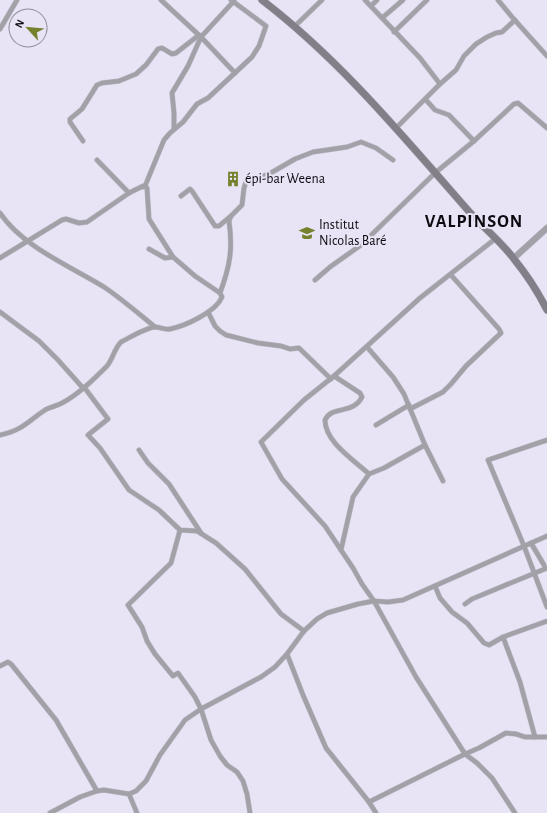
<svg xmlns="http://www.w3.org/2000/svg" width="547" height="813" viewBox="0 0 547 813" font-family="'Alegreya Sans',sans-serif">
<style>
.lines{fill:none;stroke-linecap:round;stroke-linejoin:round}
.minor-casing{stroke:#c5c1d0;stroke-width:5.5}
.tertiary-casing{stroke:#c5c1d0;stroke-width:7}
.secondary-casing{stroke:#c5c1d0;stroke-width:8}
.minor{stroke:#a2a1a8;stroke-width:4.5}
.tertiary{stroke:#a2a1a8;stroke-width:6}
.secondary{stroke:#827f89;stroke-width:7}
.labels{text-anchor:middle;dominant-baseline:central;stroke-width:4;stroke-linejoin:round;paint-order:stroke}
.poi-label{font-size:14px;fill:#0c0a10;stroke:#e8e4f5;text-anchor:start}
.district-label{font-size:18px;font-weight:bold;letter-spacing:1px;fill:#0c0a10;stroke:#e8e4f5}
</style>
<rect width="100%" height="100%" fill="#e8e4f5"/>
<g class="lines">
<defs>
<g id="minor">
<path d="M161,0L201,37L188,66L172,93L174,113V129"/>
<path d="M365,0L420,58L440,84"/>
<path d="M498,0L512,17L547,56"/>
<path d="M234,1L201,37L235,73"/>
<path d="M371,6L377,0"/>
<path d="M382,18L403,0"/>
<path d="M295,26L322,0"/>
<path d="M0,29L17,0"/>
<path d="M394,32L427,0"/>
<path d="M426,100L435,110L449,115L474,141"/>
<path d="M395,129L440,84L456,70L464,56L476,44L487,37L496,33L502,32L515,20"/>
<path d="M83,141L70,122V119L82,109L97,85L102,83L119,81L136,74L146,65L158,49L162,48L172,54L176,53L199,35"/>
<path d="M97,160L129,193"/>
<path d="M145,186L164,140L170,133L183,122L197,104L208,98L252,57L259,46L266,26L231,0"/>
<path d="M181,196L190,189L192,191L215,226H219L231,216"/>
<path d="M0,213C23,247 70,266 104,287C122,299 139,314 155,327"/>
<path d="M495,239L420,298L334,376L304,400L261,442L282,479L325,526L353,568L362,584L374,601L416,677L465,754L477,763L492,778L515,813"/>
<path d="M149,249L165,258L173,257"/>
<path d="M0,258L62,220L66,219L79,223L87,222L129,193L143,186L147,188L149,219L173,257L195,276L220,293L222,297C216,312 185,326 170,329C165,330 160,327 155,327C145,328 129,338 121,342C114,349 113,359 107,366C94,379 79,394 62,403C57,406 50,407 45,410C27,422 23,430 0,435"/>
<path d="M315,280L330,267L361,245L435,173L474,141L514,104L518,103L547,128"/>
<path d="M220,293C230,266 233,249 229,221L231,216L242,205L244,188L246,182L269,174L295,159L313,152L347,147L361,142L376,148L393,160"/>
<path d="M0,312L39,341L58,360L83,388"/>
<path d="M208,312L215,326L220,331L226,335L258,343L281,346L290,349L299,348L331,379"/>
<path d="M367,347L393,377L404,394L425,445L443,481"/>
<path d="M334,376L360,393L362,397C353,415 332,405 325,420C325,442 354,460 369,474"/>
<path d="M84,387L108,419L88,435L100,448L129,490L159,510L180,530L197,531L216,543L245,569L281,614L304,631"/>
<path d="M410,409L443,392L451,384L466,366L501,333L499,329L451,275"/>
<path d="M376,425L409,405"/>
<path d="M547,440L488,460L524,546L547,607"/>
<path d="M139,450L148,463L169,484L201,533"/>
<path d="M180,530L171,563L128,605L142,627L147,641L155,654L173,676L178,673L195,697L201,709L211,740L220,756L227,765L237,772L243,781L247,794L250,813"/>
<path d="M531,543L544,565"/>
<path d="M341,550L353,497L369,474L384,468L425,445"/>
<path d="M435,586L440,598L452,612L467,623L484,643L489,645L503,637L547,621"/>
<path d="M465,604L472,599L547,568"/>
<path d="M503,637L520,682L535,737"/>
<path d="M287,654L303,695L326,748L369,802L376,813"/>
<path d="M0,666L8,662L11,664L56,720L97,791"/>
<path d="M129,794L137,813"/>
<path d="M369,802L465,754L479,748L506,733L516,734L525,737H547"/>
<path d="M50,813L80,797L97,791L104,790L129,794L136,791L146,781L160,755L185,720L201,709L261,677L275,667L287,654L304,631L317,619L327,613L358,604L374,601L388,602L403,600L547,536"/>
</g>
<path id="tertiary" d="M514,258L547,228"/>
<path id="secondary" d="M262,0C339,59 402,135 466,208C481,226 500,240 514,259C527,275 538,292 547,310"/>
</defs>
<use href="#minor" class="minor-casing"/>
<use href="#tertiary" class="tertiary-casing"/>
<use href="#secondary" class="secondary-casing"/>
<use href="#minor" class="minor"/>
<use href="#tertiary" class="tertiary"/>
<use href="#secondary" class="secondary"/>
</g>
<defs>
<symbol id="building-bare" viewBox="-9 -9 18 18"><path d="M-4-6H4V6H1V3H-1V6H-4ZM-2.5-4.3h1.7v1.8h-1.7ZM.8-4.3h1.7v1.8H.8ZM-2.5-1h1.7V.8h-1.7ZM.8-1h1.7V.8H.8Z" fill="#76812e" stroke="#e8e4f5" stroke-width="2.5" paint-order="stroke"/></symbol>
<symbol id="school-bare" viewBox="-9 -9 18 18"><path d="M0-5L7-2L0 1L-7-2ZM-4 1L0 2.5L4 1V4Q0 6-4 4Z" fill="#76812e" stroke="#e8e4f5" stroke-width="2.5" paint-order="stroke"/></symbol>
</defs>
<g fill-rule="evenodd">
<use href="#building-bare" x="222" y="168" width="22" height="22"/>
<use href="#school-bare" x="296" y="222" width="22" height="22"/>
</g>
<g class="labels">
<g class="poi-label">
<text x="245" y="179">épi-bar Weena</text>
<text x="319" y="225">Institut<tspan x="319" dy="16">Nicolas Baré</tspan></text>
</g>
<g class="district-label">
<text x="474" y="222">VALPINSON</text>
</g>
</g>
<g transform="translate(28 28) rotate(297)"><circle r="19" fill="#e8e4f5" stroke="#908d99"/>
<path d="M0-3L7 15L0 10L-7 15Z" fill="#76812e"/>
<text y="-6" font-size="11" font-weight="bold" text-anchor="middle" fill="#0c0a10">N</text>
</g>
</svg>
